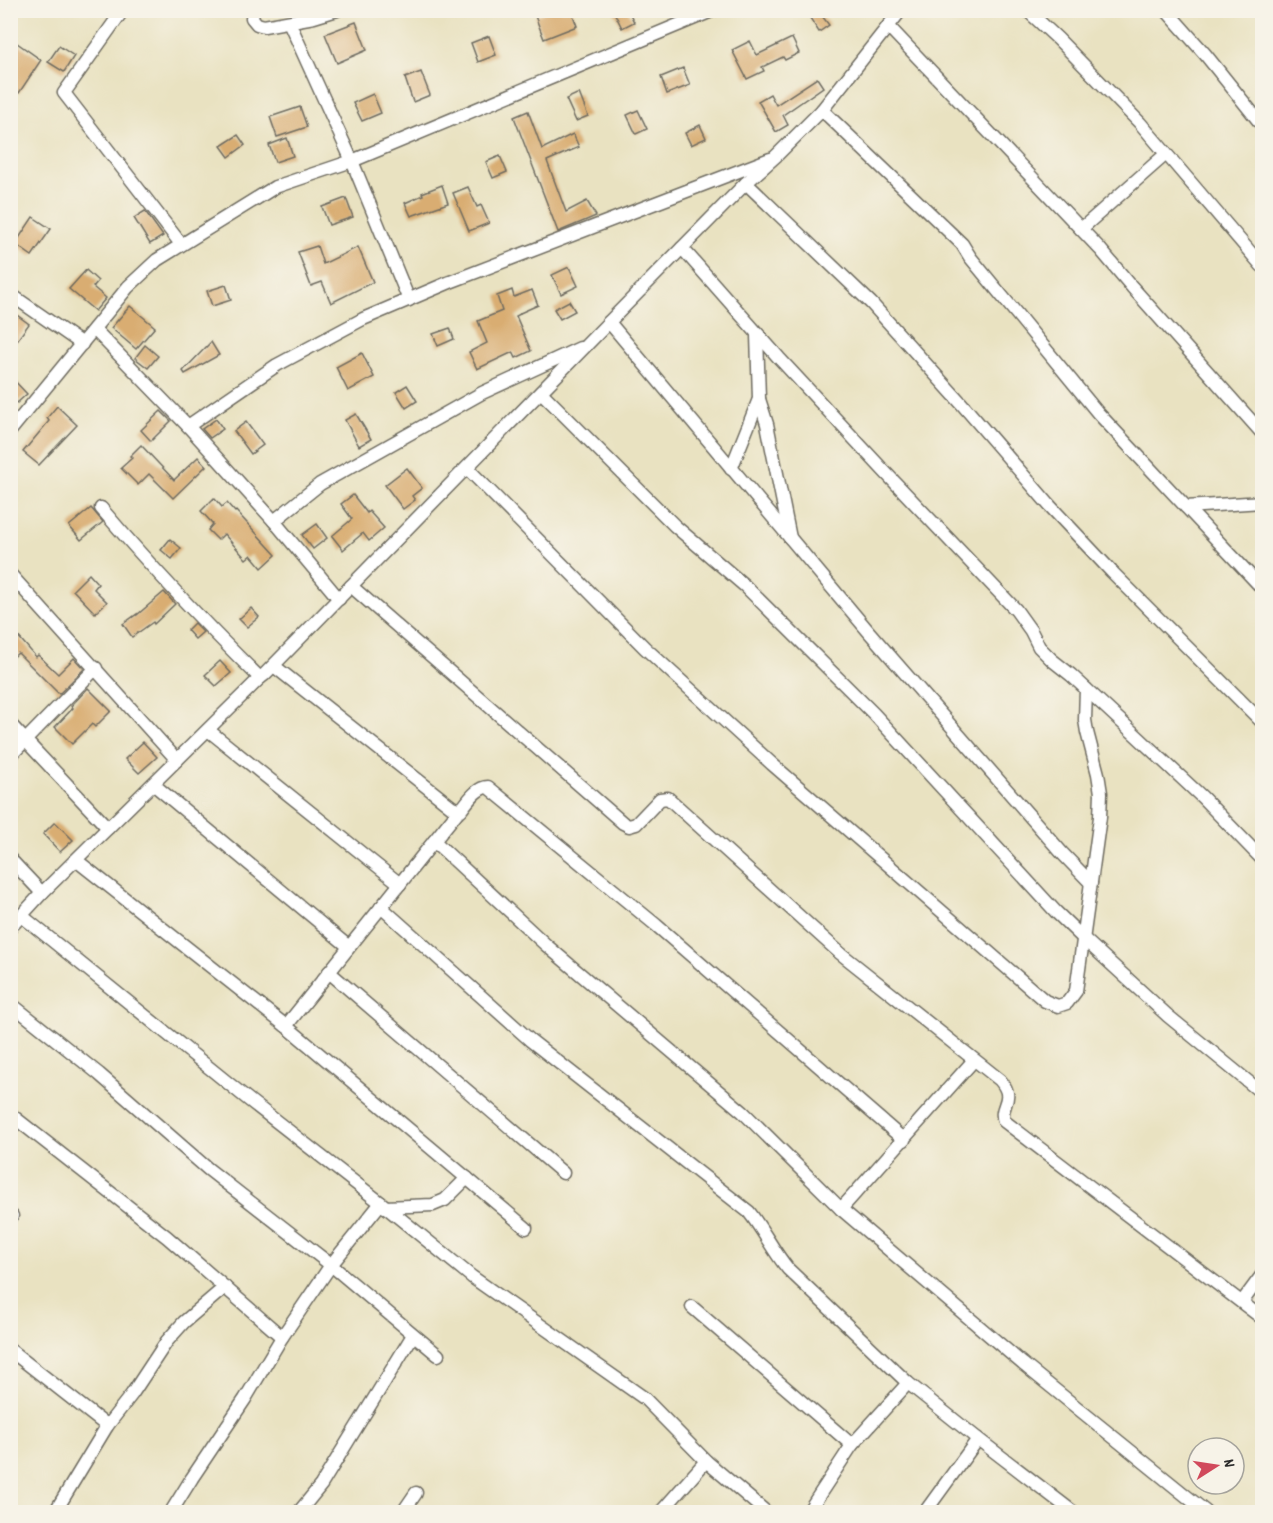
<svg xmlns="http://www.w3.org/2000/svg" width="1273" height="1523" viewBox="0 0 1273 1523" font-family="Dekko,sans-serif">
<style>
.building{fill:#d9ad72}
.lines{fill:none;stroke-linecap:round;stroke-linejoin:round}
.street-casing{stroke:#6e6b60;stroke-width:15}
.street{stroke:#fff;stroke-width:12}
</style>
<rect width="100%" height="100%" fill="#f7f3e8"/>
<filter id="ink" filterUnits="userSpaceOnUse"><feTurbulence type="fractalNoise" baseFrequency=".0167" numOctaves="2"/><feDisplacementMap in="SourceGraphic" scale="12" xChannelSelector="R" yChannelSelector="G"/><feConvolveMatrix kernelMatrix="1 2 1 2 8 2 1 2 1" color-interpolation-filters="sRGB"/></filter>
<filter id="wash" filterUnits="userSpaceOnUse"><feTurbulence type="fractalNoise" baseFrequency=".008" numOctaves="4" result="noise"/><feDisplacementMap in="SourceGraphic" scale="24" xChannelSelector="R" yChannelSelector="G"/><feGaussianBlur stdDeviation="1.35" result="paint"/><feColorMatrix in="noise" values="0 0 0 0 0 0 0 0 0 0 0 0 0 0 0 0 0 1.4 0 .05"/><feComposite in="paint" operator="in"/></filter>
<g filter="url(#wash)">
<rect width="100%" height="100%" fill="#e9e2c1"/>
<g id="blocks">
<g class="building">
<path d="M550,10H571L577,26L544,39L535,16Z"/>
<path d="M613,10H628L634,22L622,28Z"/>
<path d="M819,12L829,25L819,32L810,18Z"/>
<path d="M356,22L367,50L337,63L325,34Z"/>
<path d="M489,36L496,55L478,62L471,43Z"/>
<path d="M10,38L41,60L19,93L10,87Z"/>
<path d="M792,38L799,53L785,60L783,57L762,67L764,71L747,79L732,50L750,41L757,55Z"/>
<path d="M59,46L74,56L64,72L48,62Z"/>
<path d="M683,68L690,85L667,94L661,77Z"/>
<path d="M421,72L430,95L413,102L405,78Z"/>
<path d="M817,78L823,87L783,115L788,125L776,132L758,101L770,94L776,105Z"/>
<path d="M579,93L588,116L576,121L566,99Z"/>
<path d="M373,94L381,113L362,121L353,103Z"/>
<path d="M300,107L307,127L277,137L270,117Z"/>
<path d="M638,110L647,129L636,134L627,115Z"/>
<path d="M528,111L542,149L573,134L579,147L547,161L566,212L587,201L596,216L558,232L514,117Z"/>
<path d="M700,125L706,138L691,145L685,133Z"/>
<path d="M238,135L245,145L229,157L221,146Z"/>
<path d="M287,138L293,156L275,162L269,145Z"/>
<path d="M500,156L507,172L493,178L486,162Z"/>
<path d="M442,185L448,203L411,216L405,203L423,195L422,193Z"/>
<path d="M468,187L477,207L481,205L489,223L469,231L453,193Z"/>
<path d="M346,198L353,217L329,225L322,207Z"/>
<path d="M145,211L163,236L150,244L134,218Z"/>
<path d="M33,217L51,229L32,256L15,244Z"/>
<path d="M317,246L323,264L358,247L373,282L331,303L322,282L311,286L298,252Z"/>
<path d="M569,267L578,286L561,294L552,275Z"/>
<path d="M86,270L98,281L93,287L106,298L95,311L69,289Z"/>
<path d="M226,285L231,300L212,306L207,291Z"/>
<path d="M512,290L514,297L532,290L538,305L520,313V314L516,316L531,351L516,358L513,352L477,369L469,352L487,343L478,321L502,311L497,296Z"/>
<path d="M569,301L575,311L560,319L554,309Z"/>
<path d="M130,306L155,327L136,349L111,328Z"/>
<path d="M10,310L29,324L10,350Z"/>
<path d="M450,328L454,339L438,346L433,334Z"/>
<path d="M211,342L219,355L185,374L183,371Z"/>
<path d="M145,345L158,356L148,368L135,358Z"/>
<path d="M362,353L374,377L348,391L336,367Z"/>
<path d="M10,376L27,394L17,403L10,396Z"/>
<path d="M407,385L417,401L406,408L396,392Z"/>
<path d="M57,406L77,425L39,465L23,452L49,421L47,418Z"/>
<path d="M161,411L171,421L151,441L141,430Z"/>
<path d="M356,414L371,439L359,446L345,420Z"/>
<path d="M216,419L223,429L210,438L202,429Z"/>
<path d="M246,422L263,445L251,454L234,431Z"/>
<path d="M141,445L174,480L198,457L206,466L173,498L149,474L138,485L121,468L132,458L130,456Z"/>
<path d="M407,468L422,488L412,496L415,500L403,509L385,485Z"/>
<path d="M353,495L367,513L369,511L384,528L369,541L363,533L343,550L332,536L352,519L341,504Z"/>
<path d="M214,498L222,507L227,503L235,512L236,511L276,555L262,568L251,555L246,559L224,534L218,540L208,530L213,524L201,511Z"/>
<path d="M91,508L103,522L81,540L69,526Z"/>
<path d="M317,524L327,538L313,549L302,535Z"/>
<path d="M170,539L181,548L172,559L161,550Z"/>
<path d="M89,574L98,584L94,589L107,602L95,613L73,590Z"/>
<path d="M164,592L175,604L154,624L153,622L132,637L123,624L137,614V615Z"/>
<path d="M251,608L259,617L247,627L239,619Z"/>
<path d="M194,623L203,632L195,639L187,630Z"/>
<path d="M10,627L36,657L38,655L58,674L74,658L84,669L59,694L18,653L10,660Z"/>
<path d="M220,661L231,673L216,686L205,675Z"/>
<path d="M88,688L111,711L95,727L92,724L72,744L55,727L73,708L71,706Z"/>
<path d="M143,742L157,757L139,773L125,759Z"/>
<path d="M55,822L73,840L60,852L43,834Z"/>
</g>
</g>
</g>
<g filter="url(#ink)">
<use href="#blocks" fill-opacity="0" stroke="#6e6b60" stroke-width="1.5"/>
<g class="lines">
<defs>
<g id="street">
<path d="M123,10L64,93L181,244"/>
<path d="M253,10L252,18L257,24L264,26L314,17L337,10"/>
<path d="M1027,10L1058,39L1140,123L1262,266"/>
<path d="M1166,10L1205,54L1262,125"/>
<path d="M289,22L352,161L409,300"/>
<path d="M888,26L1100,249L1132,287L1262,433"/>
<path d="M822,110L962,244L970,257L1098,413L1262,588"/>
<path d="M746,183L871,303L961,403L1050,506L1112,572L1262,722"/>
<path d="M1081,229L1166,154"/>
<path d="M682,248L779,358L885,472L1016,610L1031,631L1039,647L1052,660L1071,675L1140,739L1202,797L1262,859"/>
<path d="M10,294L82,344"/>
<path d="M609,322L869,632L1062,853L1091,883"/>
<path d="M94,329L188,426L274,521L339,599"/>
<path d="M757,334L759,399L767,424L790,538"/>
<path d="M541,392L675,526L745,586L874,714L1056,912L1083,938L1168,1016L1262,1093"/>
<path d="M188,426L277,365L363,319L450,282L770,159"/>
<path d="M10,431L128,287L157,260L275,187L352,161L714,10"/>
<path d="M467,468L645,648L772,764L1045,1001L1058,1006L1067,1003L1076,991L1100,817L1101,793L1098,774L1087,732L1085,720L1086,689"/>
<path d="M731,469L759,399"/>
<path d="M1186,507L1262,502"/>
<path d="M101,508C151,567 205,624 260,678"/>
<path d="M274,521L320,484L482,393L580,348"/>
<path d="M10,574L177,760"/>
<path d="M351,586L623,823L629,826L636,824L660,799L668,798L840,953L1000,1080C1017,1100 998,1105 1004,1121L1262,1318"/>
<path d="M274,666L452,807L461,810C468,801 477,787 488,787L656,925L904,1140"/>
<path d="M10,724L108,828"/>
<path d="M208,730L400,884"/>
<path d="M10,756L96,668"/>
<path d="M153,784L349,947"/>
<path d="M434,841L546,945L743,1112L841,1209L1023,1364L1206,1512"/>
<path d="M10,859L42,893"/>
<path d="M76,860L286,1026L526,1228"/>
<path d="M381,907L530,1040L749,1212C764,1231 773,1251 788,1269L908,1383L978,1439L1073,1512"/>
<path d="M22,916L249,1100L381,1203L472,1277L644,1398L706,1461L766,1512"/>
<path d="M10,928L42,893L260,678L264,675L609,322L746,183L776,156L822,110L901,10"/>
<path d="M329,972L563,1173"/>
<path d="M10,1003L99,1074L208,1169L331,1265L438,1355"/>
<path d="M286,1026L459,810"/>
<path d="M10,1114L167,1237L282,1337"/>
<path d="M385,1207L433,1205L445,1200L467,1178"/>
<path d="M841,1209L974,1060"/>
<path d="M10,1215L12,1216"/>
<path d="M1242,1302L1262,1275"/>
<path d="M692,1307L852,1445"/>
<path d="M10,1350L107,1426"/>
<path d="M55,1512L107,1426L132,1394L167,1341L184,1322L225,1287"/>
<path d="M171,1512L192,1478L245,1399L282,1337L331,1265L381,1203"/>
<path d="M299,1512L321,1485L413,1335"/>
<path d="M403,1512L416,1493"/>
<path d="M661,1512L706,1461"/>
<path d="M808,1512L852,1445L908,1383"/>
<path d="M925,1512L978,1439"/>
</g>
</defs>
<use href="#street" class="street-casing"/>
<use href="#street" class="street"/>
</g>
</g>
<rect width="1273" height="1523" fill="none" stroke="#f7f3e8" stroke-width="36"/>
<g transform="translate(1216 1466) rotate(78)"><circle r="28" fill="#f7f3e8" stroke="#a5a39c" stroke-width="1.5"/>
<path d="M0-4.5L10 22L0 15L-10 22Z" fill="#d1495b"/>
<text y="-9" font-size="16" font-weight="bold" text-anchor="middle" fill="#2b2b2b">N</text>
</g>
</svg>
